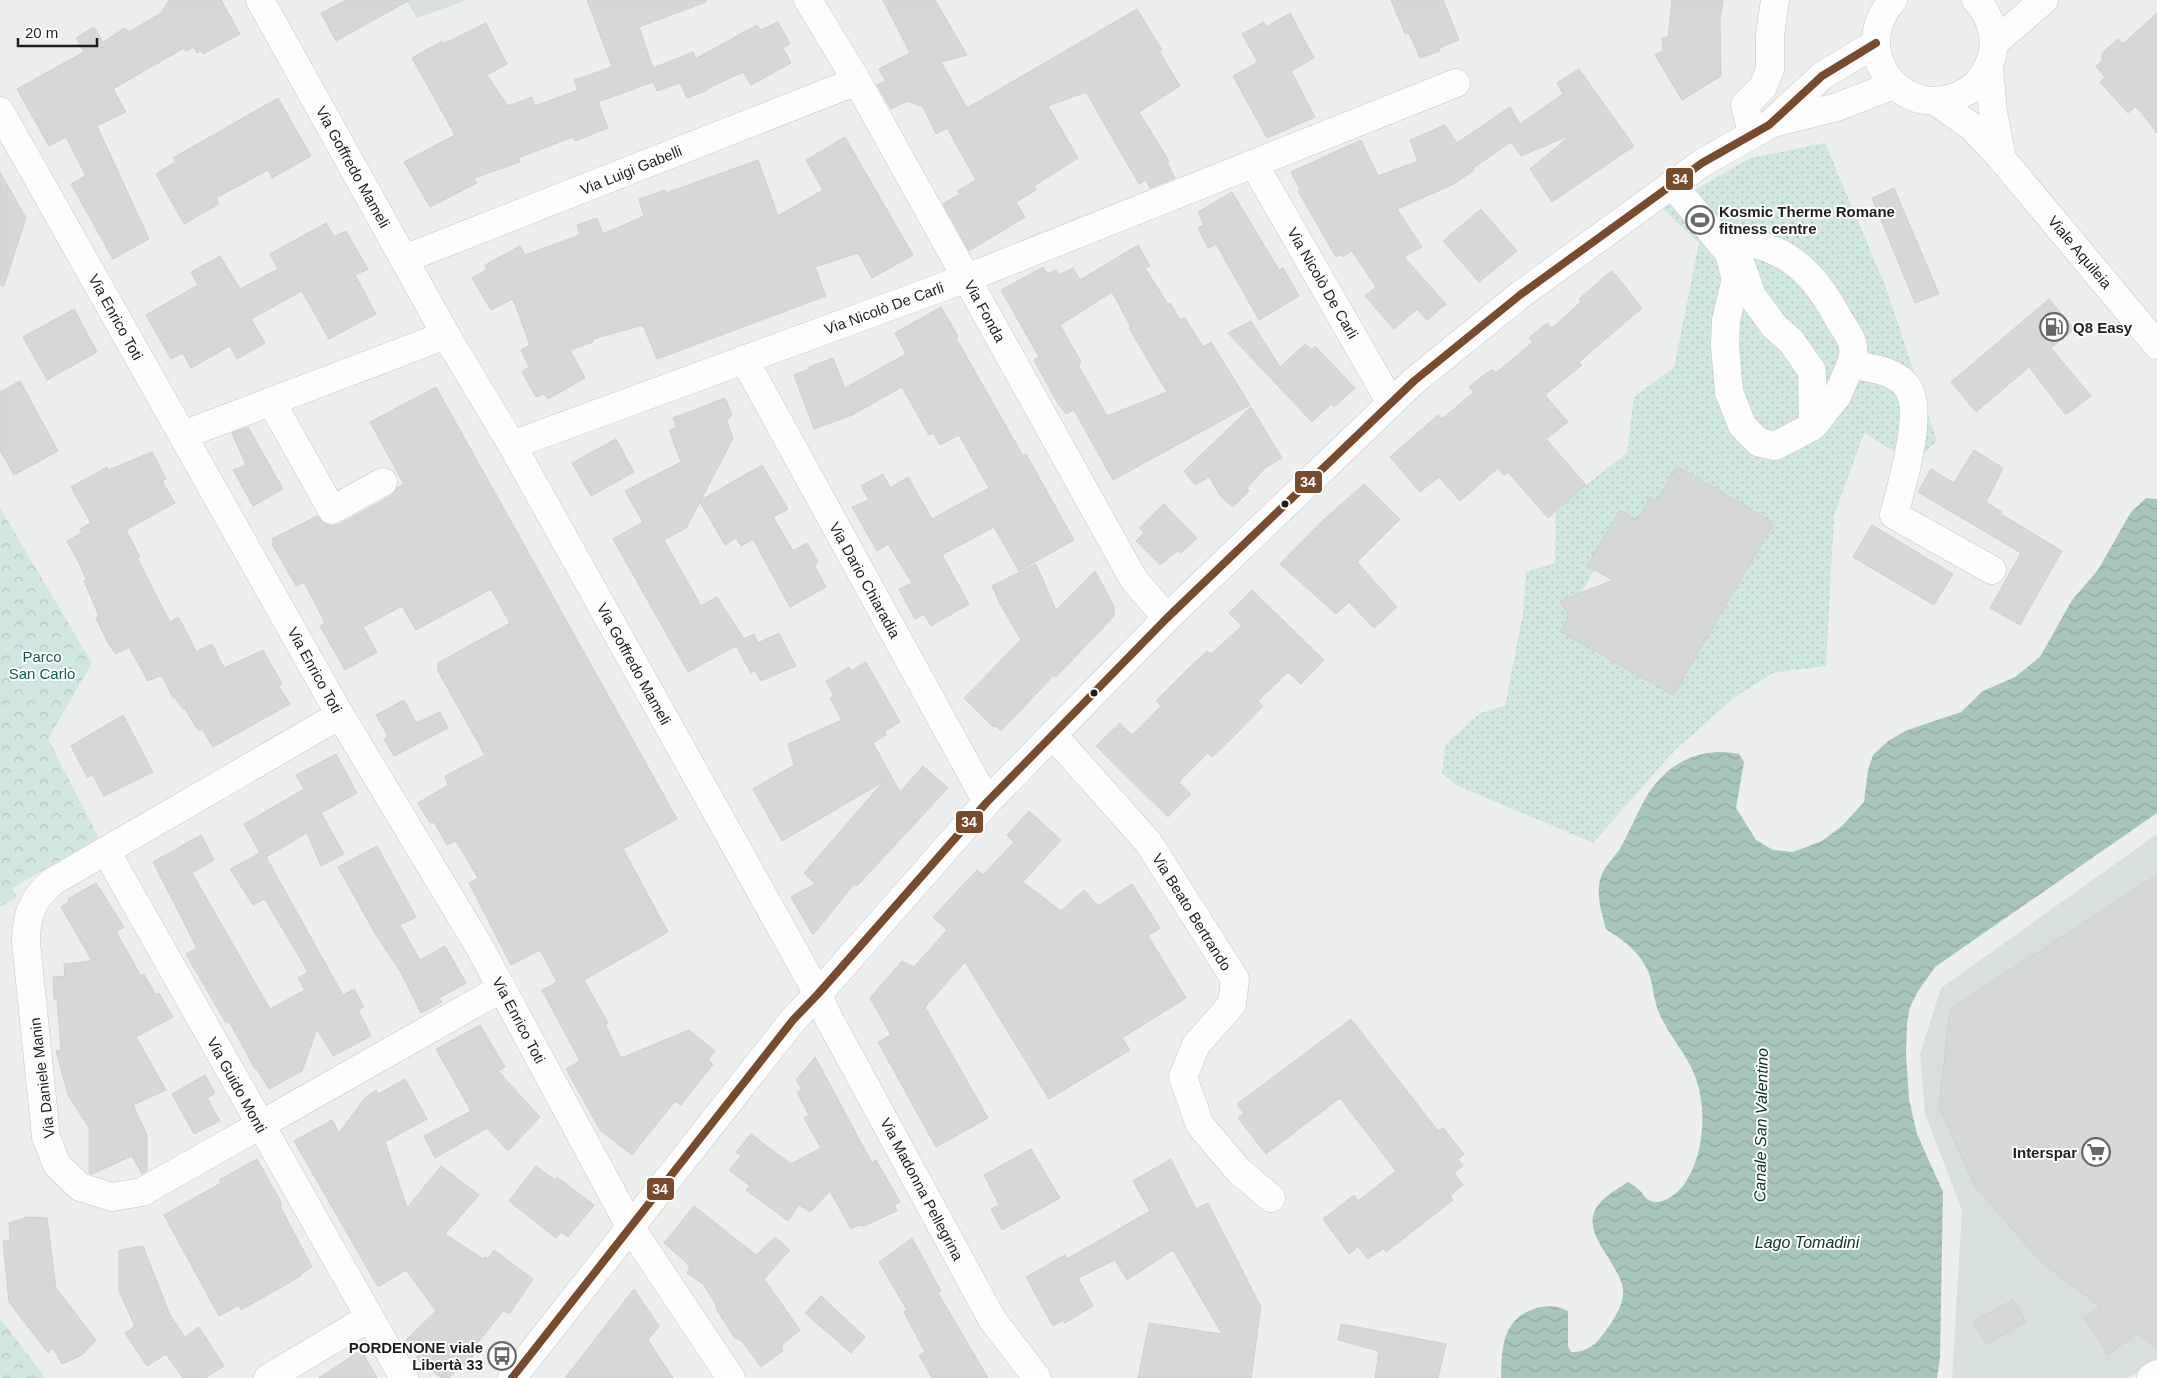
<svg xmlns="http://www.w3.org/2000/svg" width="2157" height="1378" viewBox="0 0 2157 1378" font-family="Helvetica,sans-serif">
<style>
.built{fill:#d7e0dd}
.park{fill:url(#park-crowns)}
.garden{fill:url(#garden-dots);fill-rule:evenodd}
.water{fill:url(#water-waves)}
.building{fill:#d6d8d8;stroke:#ced0cf;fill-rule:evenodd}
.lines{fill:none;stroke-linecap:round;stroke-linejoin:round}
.minor-casing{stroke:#c5c7c6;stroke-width:29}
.major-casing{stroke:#c5c7c6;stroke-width:29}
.minor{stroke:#fcfdfc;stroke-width:28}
.major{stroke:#fcfdfc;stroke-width:28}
.bus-1-casing{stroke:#fff;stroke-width:11}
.bus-1{stroke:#7a4b2a;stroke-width:8}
.bus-dot{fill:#1d1f1f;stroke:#fff;stroke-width:2}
.labels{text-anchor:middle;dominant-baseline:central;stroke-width:4;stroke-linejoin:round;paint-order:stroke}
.street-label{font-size:15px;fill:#1d1f1f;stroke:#fff}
.poi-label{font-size:15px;font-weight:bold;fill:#1d1f1f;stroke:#fff;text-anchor:start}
.park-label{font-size:15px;fill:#0e5f51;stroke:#fff}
.water-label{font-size:16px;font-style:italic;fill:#0a322a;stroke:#fff}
.line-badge{stroke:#fff;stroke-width:2}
.badge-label{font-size:14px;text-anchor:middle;font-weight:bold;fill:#fff}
</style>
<defs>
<pattern id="park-crowns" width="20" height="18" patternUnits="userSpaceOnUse" patternTransform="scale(1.25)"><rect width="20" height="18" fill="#d0e6e0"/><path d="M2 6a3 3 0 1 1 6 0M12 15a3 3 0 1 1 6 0" fill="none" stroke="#b2c5c0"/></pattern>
<pattern id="garden-dots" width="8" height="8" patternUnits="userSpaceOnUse" patternTransform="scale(1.25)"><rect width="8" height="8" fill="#d0e6e0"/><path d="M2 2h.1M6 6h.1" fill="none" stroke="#b2c5c0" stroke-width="1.8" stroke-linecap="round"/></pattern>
<pattern id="water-waves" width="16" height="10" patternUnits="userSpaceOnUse" patternTransform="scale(1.25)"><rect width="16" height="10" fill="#a7c5bd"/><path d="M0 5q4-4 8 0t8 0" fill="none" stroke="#8fa9a2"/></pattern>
</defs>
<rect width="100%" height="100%" fill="#ecefee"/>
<g class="built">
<path d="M406,0H467L417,18Z"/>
<path d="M2157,834V1359L2128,1378H1952L1962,1210L1925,1114L1920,1054L1941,988Z"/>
</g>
<g class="park">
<path d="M0,508L92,663L48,739L99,838L12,888L17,897L0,907Z"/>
<path d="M0,1318L43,1375L45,1378H0Z"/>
</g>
<path class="garden" d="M1825,143L1885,285L1937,441L1914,463L1864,433L1834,516L1826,666L1773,673L1734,698L1675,750L1593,843L1456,785L1442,773L1445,745L1480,713L1505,706L1523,613L1526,572L1555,563L1556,512L1586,485L1627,453L1634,397L1674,367L1699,243L1663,209L1750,158ZM1677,466L1774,523L1560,631L1569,616L1563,607V603L1578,598L1594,570L1587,566L1620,510L1637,520L1649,499L1656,502Z"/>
<path class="water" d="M2146,498L2157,499V813L1935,967L1918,991L1910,1007L1907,1023L1906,1054L1909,1099L1917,1134L1943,1192L1940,1357L1937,1378H1501C1502,1347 1502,1318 1537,1308C1547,1305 1559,1306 1568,1311V1346L1571,1352C1588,1352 1595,1345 1605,1332C1634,1291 1625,1286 1601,1246C1596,1237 1591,1227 1593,1217C1595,1201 1616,1190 1628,1182C1631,1184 1635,1186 1637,1188C1644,1193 1644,1200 1654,1202C1666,1203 1679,1192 1685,1183C1706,1152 1708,1100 1691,1067C1682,1049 1668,1033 1660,1015C1653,1001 1654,985 1648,971C1639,951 1623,940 1606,929C1602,914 1596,895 1600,880C1603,866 1616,857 1622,845C1631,829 1638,810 1648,794C1669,762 1702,746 1739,754L1744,762L1736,808L1756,840L1773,850L1793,852L1822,841L1842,826L1864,802L1868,770L1873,755L1888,741L1905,731L1961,712L1983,691L2015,677L2040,657L2072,600L2098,570L2131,512Z"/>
<g class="building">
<path d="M169,0H221L240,34L203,54L201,51L197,53L194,47L186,51L184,48L113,89L126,112L97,126L149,239L113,259L71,184L86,176L66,137L49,146L17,89L84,52L76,38L94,27L103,42L125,28L129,32L161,13Z"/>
<path d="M346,0H410L336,41L321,13Z"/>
<path d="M587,0H705L706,2L639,27L653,68L693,52L695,59L757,25L761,30L778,22L790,44L783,48L791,63L751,85L743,72L707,89L708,90L687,98L680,83L657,91L653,82L598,102L608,128L575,141L573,137L518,158L520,162L474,178L477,183L430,207L404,162L455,135L412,58L442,41L443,44L486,23L507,64L487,75L508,106L532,97L535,106L578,90L574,80L612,67Z"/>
<path d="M883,0H935L967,55L941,62L967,108L1137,9L1162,50L1159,51L1180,86L1139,112L1169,161L1167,162L1175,178L1150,188L1146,180L1139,184L1086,92L1048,106L1078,158L1034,186L1036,190L1016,202L1025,217L969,251L943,204L960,194L957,191L976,180L947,128L936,134L923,107L907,101L891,109L877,85L886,81L879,69L910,53Z"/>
<path d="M1391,0H1443L1459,40L1439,48L1440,51L1420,58L1409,33L1405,34Z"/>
<path d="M1672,0H1723L1720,20L1721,76L1682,100L1655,55L1663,51L1662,38L1668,37Z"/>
<path d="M1290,13L1314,58L1291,71L1315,117L1267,138L1233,76L1258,62L1242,34L1264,22L1266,27Z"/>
<path d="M2157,13V133L2136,106L2128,113L2100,82L2105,77L2096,66L2102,61V53L2118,39L2123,44Z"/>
<path d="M1579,69L1634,146L1552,202L1530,169L1571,135L1521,156L1511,142L1473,168L1474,170L1454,184L1397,209L1422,247L1404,257L1446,304L1427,320L1417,309L1394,329L1365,296L1376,287L1352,251L1342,257L1340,254L1336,257L1298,191L1300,190L1291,172L1361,140L1378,176L1418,161L1410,140L1445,125L1457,143L1510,107L1520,124L1563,94L1557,83Z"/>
<path d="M278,98L311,156L272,178L268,170L216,198L219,204L184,224L156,174L175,162L173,158Z"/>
<path d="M845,137L913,255L872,278L858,253L815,267L826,296L657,359L643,325L593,339V342L570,350L585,378L548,399L544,394L536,397L522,372L529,367L521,350L530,345L513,299L491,310L472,278L487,269L485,265L520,246L525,255L580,235L577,225L597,218L603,234L644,216L639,199L665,190L666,193L758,160L778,216L823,190L806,160Z"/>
<path d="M0,172L26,218L4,286L0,285Z"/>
<path d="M1894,188L1939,294L1915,303L1872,198Z"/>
<path d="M1232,192L1279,270L1283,268L1299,296L1259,320L1216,244L1208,248L1198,228L1204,225L1198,212Z"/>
<path d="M1481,209L1517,251L1479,282L1443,241Z"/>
<path d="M326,223L334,237L346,231L368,269L355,275L376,314L329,339L302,291L251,319L265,343L237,359L230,346L191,368L183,353L171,359L146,315L198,285L191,272L220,256L240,289L278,269L270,254Z"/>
<path d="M1138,245L1150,266L1145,268L1168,304L1170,303L1180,320L1185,318L1203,347L1211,342L1250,405L1113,480L1074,410L1066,414L1057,402L1034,360L1039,357L1001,290L1043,267L1047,274L1056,270L1059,275L1073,268L1080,280ZM1112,292L1131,327L1129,328L1167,392L1107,416L1078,365L1081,362L1060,325Z"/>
<path d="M1611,271L1615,274L1642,308L1579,362L1582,365L1545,395L1568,422L1546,439L1586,485L1548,518L1508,472L1504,475L1498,468L1460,501L1439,477L1420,492L1390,457L1438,415L1442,419L1474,392L1469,387L1492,369L1496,373L1533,342L1529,338L1547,323L1552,328L1581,302L1579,299Z"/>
<path d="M2049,299L2074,329L2051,348L2091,396L2066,415L2029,367L1976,412L1951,382Z"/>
<path d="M941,307L958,336L956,338L1023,456L1026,454L1074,540L1019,571L994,527L942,555L969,604L931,626L924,614L915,619L899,589L912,583L888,544L877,551L852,507L869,500L861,486L883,474L890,488L908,477L932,519L989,488L959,435L940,445L933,433L929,435L902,387L852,415L814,429L794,375L809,369V367L833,358L845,388L906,354L895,333Z"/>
<path d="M74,309L97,352L47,380L23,337Z"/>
<path d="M1251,321L1280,367L1305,344L1312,350L1315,346L1355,388L1334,407L1331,404L1312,422L1228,333Z"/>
<path d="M20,381L58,451L14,475L0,450V392Z"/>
<path d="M436,387L677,819L623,849L668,932L584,980L608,1023L605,1024L621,1058L689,1030L715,1051L708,1060L713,1064L681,1105L675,1101L632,1155L600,1130L566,1069L580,1061L542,990L557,982L540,950L511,965L469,883L478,878L456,841L447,845L434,822L430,823L418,803L448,785L445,776L485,755L438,671V663L510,623L491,589L416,630L402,606L363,627L377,652L345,670L320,626L325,623L304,582L296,586L272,544L274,543L272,539L317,516L324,523L330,526L340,524L391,496L397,488L404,484L370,422Z"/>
<path d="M725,398L732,414L727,421L733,438L701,500L762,465L788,509L773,517L793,551L807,543L818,562L814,565L826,587L790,607L753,539L741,546L736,538L725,545L700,502L686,528L664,540L701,606L717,597L744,639L754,634L758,643L779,633L796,666L761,681L755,670L751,673L736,646L688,672L613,539L643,522L625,491L681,462L669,430L677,427L673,418Z"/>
<path d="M1251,407L1282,458L1265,468L1247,488L1249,491L1233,507L1222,498L1209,477L1195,485L1184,471Z"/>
<path d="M248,427L283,489L253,506L233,470L246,465L232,433Z"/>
<path d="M616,439L634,472L591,496L572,463Z"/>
<path d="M1974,450L2003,468L1986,502L2002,512L2001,514L2062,551L2020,625L1990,608L2021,553L1918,492L1931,469L1954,483Z"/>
<path d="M152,452L166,479L162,481L175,503L126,530L140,557L137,558L170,622L178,617L188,635L196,652L212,644L224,668L263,650L282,684L278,685L290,704L213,747L202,729L199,731L192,721L185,708L183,709L175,698H173L162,675L148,681L129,647L116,654L109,645L96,618L99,616L84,581L86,579L79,563L67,541L82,533L80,529L91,523L71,487L107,467L108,470Z"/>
<path d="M1677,466L1774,523L1673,695L1560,631L1569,617L1560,601L1613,580L1587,566L1620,510L1637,520L1650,498L1656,502Z"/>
<path d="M1364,484L1400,519L1357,562L1397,607L1374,628L1349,602L1336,614L1280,564L1319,524Z"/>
<path d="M1164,504L1197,538L1181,553L1178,550L1160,565L1136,541L1144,533L1139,528Z"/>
<path d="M1872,525L1953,574L1934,605L1853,557Z"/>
<path d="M1036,564L1056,610L1095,571L1114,606V616L1056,677L1054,675L1001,731L996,726L993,727L964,698L1021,640L999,602L992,586Z"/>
<path d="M1252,590L1324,660L1301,684L1288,672L1258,701L1263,706L1232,738L1212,757L1208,753L1179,782L1191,794L1168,817L1096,746L1120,723L1132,735L1161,706L1156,701L1188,669L1207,651L1211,654L1242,626L1229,613Z"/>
<path d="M866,662L900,722L885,731L886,735L873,743L900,792L923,766L948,788L857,886L854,884L813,935L791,897L815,884L804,873L883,782L782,841L753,789L794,765L788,744L842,720L830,698L834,696L826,681L849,667L851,671Z"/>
<path d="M404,700L416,723L440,712L448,728L394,756L384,739L388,736L376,715Z"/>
<path d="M123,715L153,772L104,796L93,775L87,777L71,746Z"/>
<path d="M336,754L357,793L321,813L344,854L321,866L307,833L266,857L343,995L354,989L364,1007L358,1010L371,1036L333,1056L317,1029L302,1071L269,1089L256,1068L255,1069L229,1021L226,1023L186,954L197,948L153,862L201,835L214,860L192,873L270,1009L305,990L298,978L308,972L265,899L253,905L230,869L260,853L244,824L304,789L296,775Z"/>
<path d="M1029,811L1061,840L1023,882L1061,911L1084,890L1098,906L1132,884L1160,928L1148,936L1186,998L1122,1038L1130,1050L1049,1099L965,962L925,1007L988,1118L936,1147L878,1042L891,1035L870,998L902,961L914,967L947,930L933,917L977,870L983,875L1014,842L1007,835Z"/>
<path d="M377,846L416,917L400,925L420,960L445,946L466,983L439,998L442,1002L421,1013L400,971L376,935L338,867Z"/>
<path d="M2157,875V1349L2137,1333L2108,1355L2084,1317L2101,1307L2042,1263L1975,1186L1939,1107L1950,1009Z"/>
<path d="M96,883L124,927L116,932L141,976L144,974L156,995L159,993L173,1017L136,1037L166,1090L133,1105L147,1135V1171L142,1174L132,1156L92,1174L89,1173V1128L68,1095L56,1051L61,1050L57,999H54L53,977L65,976L64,964L92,961L61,907L69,902L68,899Z"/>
<path d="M1351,1019L1438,1131L1443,1128L1464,1154L1458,1159L1463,1166L1454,1173L1463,1185L1450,1196L1453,1200L1386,1252L1384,1248L1368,1259L1358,1247L1349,1254L1323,1219L1354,1195L1358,1201L1396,1171L1340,1098L1266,1154L1238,1118L1244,1114L1237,1104Z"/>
<path d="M480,1025L505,1067L498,1071L540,1117L508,1151L487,1128L435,1158L424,1136L471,1111L436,1049Z"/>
<path d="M815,1057L872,1163L876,1160L900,1202L894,1205L897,1211L864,1226L859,1225L851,1229L830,1191L810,1212L799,1205L788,1221L746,1190L750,1186L729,1170L741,1156L736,1152L751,1134L791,1164L821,1148L804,1118L809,1115L797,1092L802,1089L796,1080Z"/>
<path d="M205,1075L215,1093L207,1098L220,1121L194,1134L172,1094Z"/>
<path d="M405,1079L427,1119L385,1142L407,1208L441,1166L479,1195L445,1234L483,1259L485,1257L488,1259L494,1250L533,1279L510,1313L503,1311L475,1346L479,1348L466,1366L462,1363L449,1378H441L416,1358L418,1355L406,1340L436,1311L406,1270L378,1287L294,1141L332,1120L339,1133L365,1098L376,1090L378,1094Z"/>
<path d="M1031,1149L1060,1198L1002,1230L991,1209L999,1205L984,1175Z"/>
<path d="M257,1159L282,1204L280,1206L312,1267L300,1275L301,1276L241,1310L239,1305L219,1316L164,1215L221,1183L219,1180Z"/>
<path d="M1171,1159L1196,1209L1208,1203L1261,1307L1251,1378H1138L1149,1323L1222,1334L1173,1250L1127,1280L1115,1260L1078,1278L1093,1306L1065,1323L1063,1320L1053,1326L1026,1277L1065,1255L1067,1259L1150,1211L1133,1181Z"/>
<path d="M536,1166L555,1180L557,1177L594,1205L568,1237L561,1232L556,1238L509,1201Z"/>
<path d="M694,1206L756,1255L775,1237L790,1250L764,1279L800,1330L781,1346L783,1351L761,1367L742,1341L734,1337L717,1310L715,1303L703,1284L687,1273L690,1266L664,1243Z"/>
<path d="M27,1217L47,1218L56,1288L96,1340L82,1355L62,1364L53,1348L48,1353L9,1302L3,1241L10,1240L9,1223Z"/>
<path d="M912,1238L941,1291L938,1293L988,1378H932L919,1355L925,1352L904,1312L907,1310L879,1262Z"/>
<path d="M143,1246L170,1315L185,1337L199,1327L224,1366L205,1378H183L166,1354L147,1366L125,1333L135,1326L119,1291V1250Z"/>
<path d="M634,1289L659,1326L648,1340L673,1378H565Z"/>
<path d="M821,1296L865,1337L851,1353L805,1313Z"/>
<path d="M2013,1300L2026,1322L1986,1344L1973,1322Z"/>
<path d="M1341,1324L1446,1344L1438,1378H1375L1379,1351L1338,1340Z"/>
<path d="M361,1350L377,1378H319Z"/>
</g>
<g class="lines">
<defs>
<g id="minor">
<path d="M260,0L446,335L512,445L818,994L827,1015L992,1319L1037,1378"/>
<path d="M808,0L857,81L1134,580L1167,618"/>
<path d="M1994,43L2044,0"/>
<path d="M0,111L340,715L479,946L631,1228L731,1378"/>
<path d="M1773,123L1837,107L1894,85"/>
<path d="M1752,134L1745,105L1763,87L1770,69V35L1775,0"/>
<path d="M1254,164L1391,403"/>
<path d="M1672,184L1729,253L1736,279L1726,320L1725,346L1729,392L1742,425L1758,442L1775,446L1813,426L1812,371L1791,341L1774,326L1752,296L1740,262L1729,253"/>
<path d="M1717,236C1778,244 1809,262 1838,318C1843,326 1853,339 1853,348C1854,353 1852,359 1851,364C1869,368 1892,370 1905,384C1927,406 1901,487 1894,515L1992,570"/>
<path d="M404,259L857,81"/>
<path d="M744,359L987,802"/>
<path d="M271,401L332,510L383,482"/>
<path d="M1813,426L1837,396L1851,364"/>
<path d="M183,435L446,335"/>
<path d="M512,445L967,278L1456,83"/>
<path d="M340,715L52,882C32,899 26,916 26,942L46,1137L57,1165L80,1187L112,1197L142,1192L502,988"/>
<path d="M1053,735L1148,842L1235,979L1232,1004L1196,1045L1183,1077L1200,1125L1239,1171L1271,1198"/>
<path d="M106,851L404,1378"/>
<path d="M268,1378L369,1318"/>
<path d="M512,1378L793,1020L818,994L987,802L1167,618L1414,381L1520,295L1702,163L1769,125L1822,76L1876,43"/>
<path d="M2151,1378L2157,1374"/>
</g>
<g id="major">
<path d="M1893,0C1845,54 1908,129 1969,90C1980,82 1988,69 1992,56C1997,36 1990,15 1976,0"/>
<path d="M1989,66L1993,112L2002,159"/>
<path d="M1935,101L1971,126L2002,159L2157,345"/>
</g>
</defs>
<use href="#minor" class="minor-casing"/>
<use href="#major" class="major-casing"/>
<use href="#minor" class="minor"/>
<use href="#major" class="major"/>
<defs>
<path id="bus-1" d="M512,1378L793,1020L818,994L987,802L1167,618L1414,381L1520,295L1702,163L1769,125L1822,76L1876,43"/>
</defs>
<use href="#bus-1" class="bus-1-casing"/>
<use href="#bus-1" class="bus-1"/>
</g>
<defs>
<symbol id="stadium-ring" viewBox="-11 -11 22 22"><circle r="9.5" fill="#fff" stroke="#656867" stroke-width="1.5"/><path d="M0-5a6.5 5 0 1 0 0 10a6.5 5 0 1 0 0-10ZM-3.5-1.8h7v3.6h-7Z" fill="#656867"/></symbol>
<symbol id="fuel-ring" viewBox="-11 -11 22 22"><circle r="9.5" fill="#fff" stroke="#656867" stroke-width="1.5"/><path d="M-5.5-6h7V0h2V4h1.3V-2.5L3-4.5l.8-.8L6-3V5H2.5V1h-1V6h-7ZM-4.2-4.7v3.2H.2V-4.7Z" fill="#656867"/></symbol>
<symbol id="supermarket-ring" viewBox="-11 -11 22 22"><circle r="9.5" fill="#fff" stroke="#656867" stroke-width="1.5"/><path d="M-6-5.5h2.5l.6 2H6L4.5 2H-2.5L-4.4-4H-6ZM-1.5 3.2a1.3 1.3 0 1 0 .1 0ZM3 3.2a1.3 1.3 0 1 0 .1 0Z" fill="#656867"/></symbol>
<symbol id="bus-ring" viewBox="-11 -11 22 22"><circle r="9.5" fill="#fff" stroke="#656867" stroke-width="1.5"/><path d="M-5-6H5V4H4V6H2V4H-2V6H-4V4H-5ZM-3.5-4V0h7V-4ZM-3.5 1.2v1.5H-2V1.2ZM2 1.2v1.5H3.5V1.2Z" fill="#656867"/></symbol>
</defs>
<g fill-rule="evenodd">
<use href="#stadium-ring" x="1684" y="204" width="32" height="32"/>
<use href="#fuel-ring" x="2038" y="311" width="32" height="32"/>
<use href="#supermarket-ring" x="2080" y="1136" width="32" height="32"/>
<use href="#bus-ring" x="486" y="1340" width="32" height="32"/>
</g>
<g class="bus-dot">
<circle cx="1285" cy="504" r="4.5"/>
<circle cx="1094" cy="693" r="4.5"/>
</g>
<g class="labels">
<g class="street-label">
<text transform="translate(353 167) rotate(61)">Via Goffredo Mameli</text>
<text transform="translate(631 170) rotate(-22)">Via Luigi Gabelli</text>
<text transform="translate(2080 252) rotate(50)">Viale Aquileia</text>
<text transform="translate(1323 283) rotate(60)">Via Nicolò De Carli</text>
<text transform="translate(884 308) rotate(-20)">Via Nicolò De Carli</text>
<text transform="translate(985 311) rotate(61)">Via Fonda</text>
<text transform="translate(116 317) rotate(61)">Via Enrico Toti</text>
<text transform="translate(865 580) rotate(61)">Via Dario Chiaradia</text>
<text transform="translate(634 664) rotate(61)">Via Goffredo Mameli</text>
<text transform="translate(315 670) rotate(61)">Via Enrico Toti</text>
<text transform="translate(1192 912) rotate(58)">Via Beato Bertrando</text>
<text transform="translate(519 1020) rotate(62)">Via Enrico Toti</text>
<text transform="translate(42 1078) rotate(-97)">Via Daniele Manin</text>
<text transform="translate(237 1085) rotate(61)">Via Guido Monti</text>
<text transform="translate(922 1189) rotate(62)">Via Madonna Pellegrina</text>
</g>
<g class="poi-label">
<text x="1719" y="211">Kosmic Therme Romane<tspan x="1719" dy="17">fitness centre</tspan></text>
<text x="2073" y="327">Q8 Easy</text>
<text x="2077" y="1152" text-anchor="end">Interspar</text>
<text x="483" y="1347" text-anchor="end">PORDENONE viale<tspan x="483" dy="17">Libertà 33</tspan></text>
</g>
<g class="park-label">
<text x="42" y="656">Parco<tspan x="42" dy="17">San Carlo</tspan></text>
</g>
<g class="water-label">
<text transform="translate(1761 1125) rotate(-89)">Canale San Valentino</text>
<text x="1807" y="1242">Lago Tomadini</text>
</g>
</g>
<g class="line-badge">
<rect x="1665" y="167" width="29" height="24" rx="5" fill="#7a4b2a"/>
<rect x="1294" y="470" width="29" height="24" rx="5" fill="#7a4b2a"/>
<rect x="955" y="810" width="29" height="24" rx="5" fill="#7a4b2a"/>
<rect x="646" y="1177" width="29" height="24" rx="5" fill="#7a4b2a"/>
</g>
<g class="badge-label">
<text x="1680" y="184">34</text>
<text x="1308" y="487">34</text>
<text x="969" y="827">34</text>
<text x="660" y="1194">34</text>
</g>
<path d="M18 38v8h79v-8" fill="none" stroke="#1d1f1f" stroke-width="2.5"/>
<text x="25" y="38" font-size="15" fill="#1d1f1f" stroke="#ffffff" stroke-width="4" paint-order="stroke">20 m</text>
</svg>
